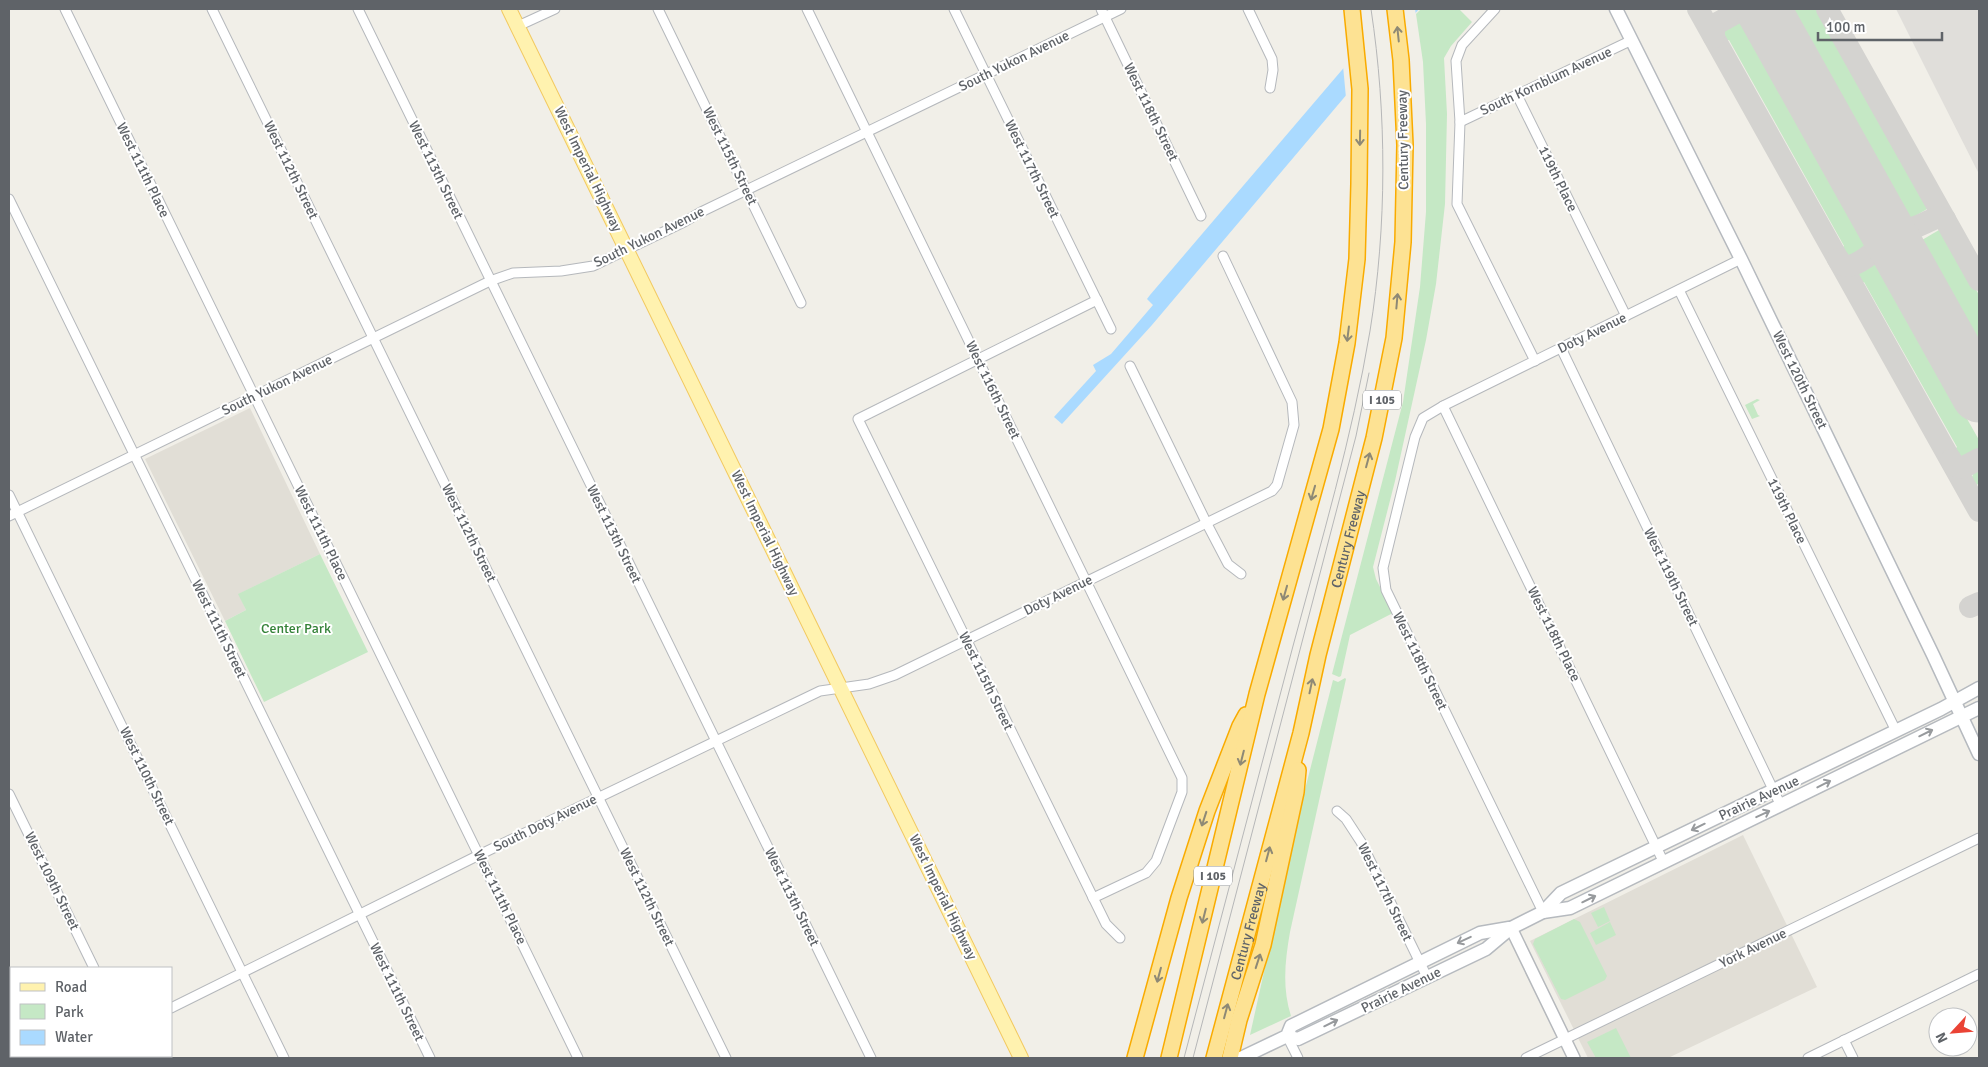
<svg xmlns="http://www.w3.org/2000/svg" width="1988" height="1067" viewBox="0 0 1988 1067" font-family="Signika,sans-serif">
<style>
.industrial{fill:#e0deda}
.education{fill:#e1ded6}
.green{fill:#c5e8c5}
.water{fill:#aadaff}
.pier{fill:#f1efe8}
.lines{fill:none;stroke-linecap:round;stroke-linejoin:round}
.taxiway{stroke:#d4d3d0;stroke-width:22}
.runway{stroke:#d4d3d0;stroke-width:55}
.minor-casing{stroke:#b5b8bc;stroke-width:11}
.tertiary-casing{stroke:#b5b8bc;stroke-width:14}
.secondary-casing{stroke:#b6babf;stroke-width:15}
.primary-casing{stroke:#f2c960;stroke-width:16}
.motorway-casing{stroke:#f9ab00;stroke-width:18}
.minor{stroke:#fff;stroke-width:9}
.tertiary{stroke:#fff;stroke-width:11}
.secondary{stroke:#fff;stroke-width:12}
.primary{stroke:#fff2af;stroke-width:14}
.motorway{stroke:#fde293;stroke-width:15}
.tram{stroke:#b6b7b8;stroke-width:1}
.oneway{stroke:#8e8975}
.oneway2{stroke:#979a9d}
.labels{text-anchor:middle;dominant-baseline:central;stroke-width:4;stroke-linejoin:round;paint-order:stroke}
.shield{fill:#fff;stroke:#8f9295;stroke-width:1}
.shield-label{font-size:12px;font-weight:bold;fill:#5f6368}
.street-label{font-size:14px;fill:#5f6368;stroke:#fff}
.park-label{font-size:14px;fill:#348238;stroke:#fff}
</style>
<rect width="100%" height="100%" fill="#f1efe8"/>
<path class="industrial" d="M1896,9H1979V174L1929,75Z"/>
<g class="education">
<path d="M250,408L320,554L239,594L246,610L225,621L145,459Z"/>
<path d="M1743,835L1817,987L1668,1058H1588L1530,941Z"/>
</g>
<g class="green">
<path d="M1421,9H1459L1472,22L1451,46L1444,58L1447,114L1445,204L1436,284L1426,340L1395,481L1373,567L1376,579L1393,613L1350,635L1341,676L1339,677L1332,674L1403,402L1420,287L1426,212V124L1423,62L1416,14Z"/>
<path d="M1791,9H1819L1929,205L1927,209L1912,218L1907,216Z"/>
<path d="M1744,18L1750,23L1746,25L1866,240L1870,238V246L1865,250L1850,256L1845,253L1842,248L1844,246L1729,40L1726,41L1724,35L1725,28L1738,19Z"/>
<path d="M1939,230L1945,233L1979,295V346L1921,243L1922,240Z"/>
<path d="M1879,260L1885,264L1881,267L1979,440V450L1967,457L1960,456L1955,449L1957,447L1864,282L1862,283L1858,273C1862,266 1872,260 1879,260Z"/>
<path d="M1757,399L1760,400L1753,404L1758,415L1760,416L1752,419L1745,405Z"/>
<path d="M1979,468V486L1978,484L1975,486L1972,477L1974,472Z"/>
<path d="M320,554L368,652L264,702L225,621L246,610L238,594Z"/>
<path d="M1345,678L1346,679L1290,932C1285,961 1282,988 1291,1016L1250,1035L1301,805L1333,680L1338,682Z"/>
<path d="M1604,907L1610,921L1598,927L1591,913Z"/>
<path d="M1574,919L1580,922L1607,976L1605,980L1565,1000L1561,999L1533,944L1535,939Z"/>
<path d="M1610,922L1616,935L1596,945L1590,933Z"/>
<path d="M1616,1028L1631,1058H1596L1587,1042Z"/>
</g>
<path class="water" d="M1394,9H1419L1152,325L1062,424L1054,417L1096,371L1093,365L1111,354L1153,305L1147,299L1150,295Z"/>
<path class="pier" d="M1390,9H1415L1416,15L1346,98L1343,66Z"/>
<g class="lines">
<g class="taxiway">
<path d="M1698,9L1979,511"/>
<path d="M1757,9L1769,19"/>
<path d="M1827,9L1979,280"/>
<path d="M1714,37V25L1743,9"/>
<path d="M1838,259C1841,263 1843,266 1848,266C1856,266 1876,252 1880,244C1884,234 1882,225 1879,216C1905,239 1911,228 1938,217L1945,219"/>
<path d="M1951,460L1954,465L1962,468L1979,459"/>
<path d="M1970,607L1979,603"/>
</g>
<path class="runway" d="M1763,9L1979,395"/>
<defs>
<g id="minor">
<path d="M65,9L578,1058"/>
<path d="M212,9L726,1058"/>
<path d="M358,9L871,1058"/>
<path d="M658,9L801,303"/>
<path d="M807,9L1182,778V792L1156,861L1146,873L1093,898"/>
<path d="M954,9L1111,329"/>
<path d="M1101,9L1201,216"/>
<path d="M1248,9L1272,59L1273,70L1270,88"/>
<path d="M1495,9L1462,45L1456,61L1460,122L1457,204L1535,361"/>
<path d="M518,26L555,9"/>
<path d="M1517,95L1626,316"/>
<path d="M1460,122L1632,40"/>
<path d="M9,199L430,1058"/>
<path d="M1679,290L1896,731"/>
<path d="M1097,300L858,419L1106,924L1120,938"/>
<path d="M1561,348L1781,806"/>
<path d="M1130,366L1206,522L1228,564L1241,574"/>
<path d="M1443,406L1664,863"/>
<path d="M9,495L284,1058"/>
<path d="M9,516L490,281L513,273L561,271L593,266L684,222L701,212L1121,9"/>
<path d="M9,794L94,968"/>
<path d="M1337,811L1346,819L1361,842L1427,977"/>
<path d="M1543,912L1386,590L1383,568L1415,437L1423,418L1443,406L1741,259"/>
<path d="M171,1008L479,855L820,691L869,684L895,675L1272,491L1277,485L1294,425L1292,402L1223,256"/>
<path d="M1287,1036L1298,1058"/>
<path d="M1844,1040L1853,1058"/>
<path d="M137,1056L138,1058"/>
<path d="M69,1058L74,1056"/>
<path d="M1526,1058L1979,838"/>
<path d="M1808,1058L1979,974"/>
</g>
<path id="tertiary" d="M1511,928L1574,1058"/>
<g id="secondary">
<path d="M1616,9L1741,259L1933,655L1979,754"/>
<path d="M1543,912L1561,893L1941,709L1979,688"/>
<path d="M1287,1036L1298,1039L1486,949L1511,928L1543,912L1570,908C1707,842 1843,774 1979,708"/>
<path d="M1241,1058L1287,1036L1291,1026L1480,933L1509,928"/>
</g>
<path id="primary" d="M509,9L1021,1058"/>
<g id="motorway">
<path d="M1135,1058L1179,898L1207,811L1240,726L1246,715"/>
<path d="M1169,1058L1257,694L1331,429L1347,343L1357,259L1359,184L1360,89L1352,9"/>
<path id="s1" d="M1214,1058L1301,733L1318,655L1374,438L1394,338L1403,242L1405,145L1401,60L1395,9"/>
<path d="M1230,1058L1239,1020L1263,945L1296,792L1298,770"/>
</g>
</defs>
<use href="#minor" class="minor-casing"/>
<use href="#tertiary" class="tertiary-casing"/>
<use href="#secondary" class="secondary-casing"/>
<use href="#primary" class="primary-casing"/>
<use href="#motorway" class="motorway-casing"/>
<use href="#minor" class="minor"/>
<use href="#tertiary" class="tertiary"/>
<use href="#secondary" class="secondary"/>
<use href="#primary" class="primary"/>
<use href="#motorway" class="motorway"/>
<g class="tram">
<path d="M1184,1058C1220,921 1257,783 1293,646C1321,542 1352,438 1370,331C1387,226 1387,114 1371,9"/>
<path d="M1193,1058L1356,436L1369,373"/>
</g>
</g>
<defs><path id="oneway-shaft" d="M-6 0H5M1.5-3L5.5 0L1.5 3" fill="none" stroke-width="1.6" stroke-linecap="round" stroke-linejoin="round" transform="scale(1.25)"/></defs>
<g class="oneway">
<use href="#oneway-shaft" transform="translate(1398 34) rotate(-96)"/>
<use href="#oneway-shaft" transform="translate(1360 138) rotate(91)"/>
<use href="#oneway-shaft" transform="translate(1397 301) rotate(-85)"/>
<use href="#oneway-shaft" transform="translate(1348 334) rotate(97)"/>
<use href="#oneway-shaft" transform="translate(1368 460) rotate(-75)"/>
<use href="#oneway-shaft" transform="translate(1313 493) rotate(106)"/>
<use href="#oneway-shaft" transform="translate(1285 593) rotate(106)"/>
<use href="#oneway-shaft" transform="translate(1311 686) rotate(-78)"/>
<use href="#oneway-shaft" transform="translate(1242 758) rotate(104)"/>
<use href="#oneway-shaft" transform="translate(1204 819) rotate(108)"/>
<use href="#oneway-shaft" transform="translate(1268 854) rotate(-75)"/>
<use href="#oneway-shaft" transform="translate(1204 916) rotate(104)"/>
<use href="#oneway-shaft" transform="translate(1258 961) rotate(-72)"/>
<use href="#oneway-shaft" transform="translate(1159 975) rotate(105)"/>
<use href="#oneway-shaft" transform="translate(1226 1011) rotate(-75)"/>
</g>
<g class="oneway2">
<use href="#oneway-shaft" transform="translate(1926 733) rotate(-26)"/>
<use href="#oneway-shaft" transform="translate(1824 784) rotate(-27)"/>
<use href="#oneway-shaft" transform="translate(1763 814) rotate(-25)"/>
<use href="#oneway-shaft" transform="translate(1698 827) rotate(154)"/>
<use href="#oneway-shaft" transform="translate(1589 899) rotate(-26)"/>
<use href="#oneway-shaft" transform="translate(1464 940) rotate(155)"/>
<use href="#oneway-shaft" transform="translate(1331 1023) rotate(-26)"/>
</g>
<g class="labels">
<g class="shield">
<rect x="1363" y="390.5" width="38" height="19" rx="4"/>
<rect x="1194" y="866.5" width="38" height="19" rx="4"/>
</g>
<g class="shield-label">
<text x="1382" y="400">I 105</text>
<text x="1213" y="876">I 105</text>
</g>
<g class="street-label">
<text transform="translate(1014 61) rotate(-26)">South Yukon Avenue</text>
<text transform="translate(1546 81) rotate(-25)">South Kornblum Avenue</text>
<text transform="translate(1151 112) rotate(64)">West 118th Street</text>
<text transform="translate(1403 140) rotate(-91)">Century Freeway</text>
<text transform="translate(730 156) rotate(64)">West 115th Street</text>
<text transform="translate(588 169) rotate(64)">West Imperial Highway</text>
<text transform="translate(1032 169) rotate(64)">West 117th Street</text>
<text transform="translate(143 170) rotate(64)">West 111th Place</text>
<text transform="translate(291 170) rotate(64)">West 112th Street</text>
<text transform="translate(436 170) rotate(64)">West 113th Street</text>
<text transform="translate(1558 179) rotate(64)">119th Place</text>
<text transform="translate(649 237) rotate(-26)">South Yukon Avenue</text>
<text transform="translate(1592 333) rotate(-26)">Doty Avenue</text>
<text transform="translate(1800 380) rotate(64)">West 120th Street</text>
<text transform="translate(277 385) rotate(-26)">South Yukon Avenue</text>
<text transform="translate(993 390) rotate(64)">West 116th Street</text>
<text transform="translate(1787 511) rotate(64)">119th Place</text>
<text transform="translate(321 533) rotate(64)">West 111th Place</text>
<text transform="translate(469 533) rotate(64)">West 112th Street</text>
<text transform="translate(765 533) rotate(64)">West Imperial Highway</text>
<text transform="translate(614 534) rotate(64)">West 113th Street</text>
<text stroke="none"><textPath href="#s1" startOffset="536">Century Freeway</textPath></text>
<text transform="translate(1671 577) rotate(64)">West 119th Street</text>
<text transform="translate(1058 595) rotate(-26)">Doty Avenue</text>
<text transform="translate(219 629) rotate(64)">West 111th Street</text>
<text transform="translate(1554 634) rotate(64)">West 118th Place</text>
<text transform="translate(1420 661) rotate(64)">West 118th Street</text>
<text transform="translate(986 681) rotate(64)">West 115th Street</text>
<text transform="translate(147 776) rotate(64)">West 110th Street</text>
<text transform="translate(1759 798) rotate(-25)">Prairie Avenue</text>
<text transform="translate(545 823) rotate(-26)">South Doty Avenue</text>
<text transform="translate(52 881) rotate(64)">West 109th Street</text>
<text transform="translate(1385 892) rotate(64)">West 117th Street</text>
<text transform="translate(500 897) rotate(64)">West 111th Place</text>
<text transform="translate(647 897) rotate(64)">West 112th Street</text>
<text transform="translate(792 897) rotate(64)">West 113th Street</text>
<text transform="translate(943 897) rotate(64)">West Imperial Highway</text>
<text stroke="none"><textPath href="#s1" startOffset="131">Century Freeway</textPath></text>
<text transform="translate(1753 948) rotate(-26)">York Avenue</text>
<text transform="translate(1401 990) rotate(-26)">Prairie Avenue</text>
<text transform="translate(397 992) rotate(64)">West 111th Street</text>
</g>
<g class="park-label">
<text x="296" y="628">Center Park</text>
</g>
</g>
<rect width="1988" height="1067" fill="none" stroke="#5f6368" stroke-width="20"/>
<rect x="10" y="967" width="162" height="90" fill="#ffffff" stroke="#bfc1c3"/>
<rect x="20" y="983" width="25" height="8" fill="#fff2af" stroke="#bfc1c3"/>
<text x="55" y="992" font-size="15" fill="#5f6368">Road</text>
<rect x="20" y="1004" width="25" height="15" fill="#c5e8c5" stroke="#bfc1c3"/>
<text x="55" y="1017" font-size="15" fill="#5f6368">Park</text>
<rect x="20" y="1030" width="25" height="15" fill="#aadaff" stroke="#bfc1c3"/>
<text x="55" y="1042" font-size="15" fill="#5f6368">Water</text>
<g transform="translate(1953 1032) rotate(244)"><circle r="24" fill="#ffffff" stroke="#bfc1c3"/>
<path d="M0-4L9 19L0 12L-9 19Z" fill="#ea4335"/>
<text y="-8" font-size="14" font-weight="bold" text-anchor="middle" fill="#5f6368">N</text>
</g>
<path d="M1818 32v8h124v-8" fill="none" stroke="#5f6368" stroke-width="2.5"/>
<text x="1826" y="32" font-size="15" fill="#5f6368" stroke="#ffffff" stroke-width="4" paint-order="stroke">100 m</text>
</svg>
